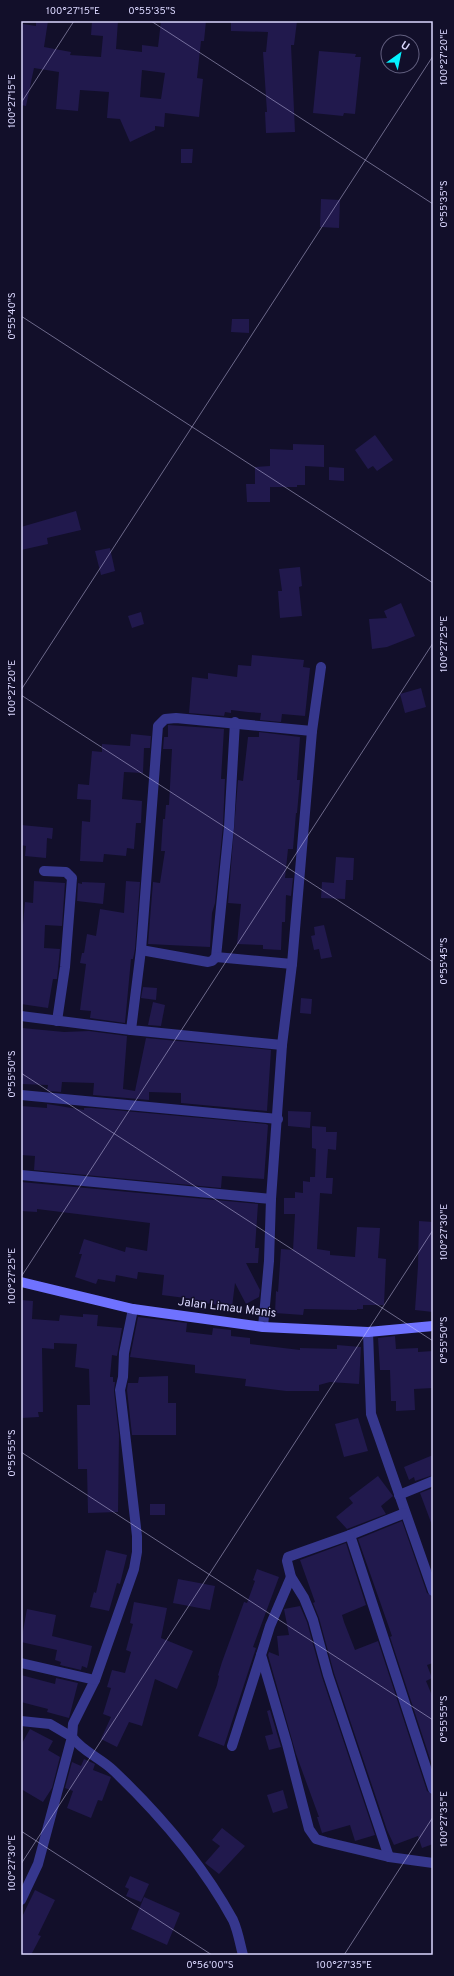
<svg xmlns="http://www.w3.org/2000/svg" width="454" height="1976" viewBox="0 0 454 1976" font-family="Overpass,sans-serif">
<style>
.building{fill:#21194d;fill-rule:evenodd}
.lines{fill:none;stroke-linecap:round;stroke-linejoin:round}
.street{stroke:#36378d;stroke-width:10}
.secondary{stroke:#6f72ff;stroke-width:10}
.ticks{fill:none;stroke:#dbd8ff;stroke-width:1;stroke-opacity:0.45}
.labels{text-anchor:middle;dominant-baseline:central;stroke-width:3;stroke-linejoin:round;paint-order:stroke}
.street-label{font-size:12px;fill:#dbd8ff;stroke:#120f2a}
.neatline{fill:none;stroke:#dbd8ff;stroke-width:1.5}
.ticks-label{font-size:10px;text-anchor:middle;fill:#dbd8ff}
</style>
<rect width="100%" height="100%" fill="#120f2a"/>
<g class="building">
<path d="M36,21H48L44,47L71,52L70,55L101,57L103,36L91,35L92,21H118L116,49L142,52V45L158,47L161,21H206L204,41H201L197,78L203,79L199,117L165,113L164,127L155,126V130L130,142L120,119L107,118L109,92L80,90L78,111L56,109L59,72L34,68L26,106L21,105V39L23,24L36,26ZM142,70L165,73L161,99L140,97Z"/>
<path d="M231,21H297L294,45H291L295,132L266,133L265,112H267L263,52H266L268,32L231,31Z"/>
<path d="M319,51L356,54L355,57H361L355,114L344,113L343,116L313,113Z"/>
<path d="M181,149H193L192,163H181Z"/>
<path d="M321,199L340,200L339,228L320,227Z"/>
<path d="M232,319H249V333L231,332Z"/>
<path d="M375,435L393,460L377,471L373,466L368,469L355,450Z"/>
<path d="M293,444L324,445V467L305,466V485H297V487H270V502H247L246,484H255V467L270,466V449L293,450Z"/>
<path d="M329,467L344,468V481L329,480Z"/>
<path d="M76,511L81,530L47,538L48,544L21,550V527Z"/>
<path d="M110,548L115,571L101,575L95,551Z"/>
<path d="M300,567L302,586L299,587L302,616L280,618L278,591H282L279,569Z"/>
<path d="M401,603L415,636L387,647L372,649L369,619L387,618L384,611Z"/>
<path d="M141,612L144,624L132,628L128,616Z"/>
<path d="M252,655L304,660L303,667L310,668L305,716L282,714L281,722L260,720L261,713L248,712L231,710V713L225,712L224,716L189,713L192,677L208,679V673L237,677L238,665L251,666Z"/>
<path d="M421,688L426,707L405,713L400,694Z"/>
<path d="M168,725L224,729L221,779H225L223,826L215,903L212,913L210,947L148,944L153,882L160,883L165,851H161L163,819H165L166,805H169L172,749H163L164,737H168Z"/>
<path d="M259,732L300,737L297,780H300L297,813H296L293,849H288L285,878H293L291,896L286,895L285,922H282L281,950L263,949V945L237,944L241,904L228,903L238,780L243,781L248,737H259Z"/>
<path d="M131,734L151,736L150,748H144L143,773L124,772L122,799L142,801L141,823H136L134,849L127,848L126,856L104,854L103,862L80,861L82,821L90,822L91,800L77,799L78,784L89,785L92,751L102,752V744L130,746Z"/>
<path d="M21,825L53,828L52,839L47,838L46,858L25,856L26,846L21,845Z"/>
<path d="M336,857L354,858L353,880H346L345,899L321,898L322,882L334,883Z"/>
<path d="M34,881L65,883L62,926L45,925L44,948L60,949L57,979H53L48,1008L21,1004V946L25,902L33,903Z"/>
<path d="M126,881L140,882L135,949L133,959H131L125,1023L90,1018L91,1011L80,1010L86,964L80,963L82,953H84L87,934L96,936L100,909L124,913Z"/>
<path d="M82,882L105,883L103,904L77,901L78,883L82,884Z"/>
<path d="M324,925L332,957L321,959L319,949L314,950L311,936L315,935L314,927Z"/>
<path d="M143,987L157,988L156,1000L141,998Z"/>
<path d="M301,998L312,999L311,1014L300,1013Z"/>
<path d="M153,1002L165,1005L161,1026L148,1025Z"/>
<path d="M22,1028L64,1032L89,1031L127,1036L123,1089L135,1091L146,1038L271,1050L267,1111L181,1103V1093L149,1092V1100L93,1095L94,1083L62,1082L61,1092L47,1091L48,1085L21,1084Z"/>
<path d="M47,1104L84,1110V1108H92L266,1124L268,1125L264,1179L222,1176L221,1188L34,1170L35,1156L21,1155V1106L47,1108Z"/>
<path d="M288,1111L311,1112L310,1128L288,1126Z"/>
<path d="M312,1126L326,1127V1132H337L336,1150L328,1149L326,1178H333L332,1194L320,1193L317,1249L330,1251V1255L355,1257L357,1227L380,1228L378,1258L386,1259L384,1305H363V1309H357V1310L304,1309L303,1315L275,1313L276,1291L278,1292L281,1249L293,1250L295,1214H284V1198H295V1192L303,1193V1181L310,1182V1177H315L316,1149L312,1148Z"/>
<path d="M21,1182L258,1204L255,1248H259L258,1263H246L260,1290L259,1297L246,1304L235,1283L232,1307L205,1303L204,1310L192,1308L193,1299L162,1295L164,1275L138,1272L137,1279L116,1275L115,1282L98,1279L96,1284L75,1277L82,1254H79L84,1239L125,1252L126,1247L147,1251L150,1223L37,1209V1212L21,1211Z"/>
<path d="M419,1221L433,1222V1312L415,1310L418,1266Z"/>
<path d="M21,1300L33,1301L32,1319L59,1321L60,1315L83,1317V1314L98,1315L97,1326L122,1328L117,1356L112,1355L110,1377H113V1382H115L114,1391L119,1435L118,1512L88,1513L87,1469H78L77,1405H90L89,1369L75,1367L77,1344L54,1343V1349L42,1348L43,1412H38L39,1417L21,1418Z"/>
<path d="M138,1317L187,1323L186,1332L212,1335L213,1328L231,1330V1336L250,1338V1344L300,1350V1348L337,1349V1345L361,1347L359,1384L330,1382L319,1385V1391H286L245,1386L246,1379L195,1373V1365L130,1357Z"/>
<path d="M395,1336L396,1349L418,1348V1352L433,1351V1388L414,1389L415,1410L396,1411V1401H391L390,1370H380L378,1338Z"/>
<path d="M168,1376V1403H176V1435H132L127,1390L128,1383H138L139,1377Z"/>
<path d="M358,1418L368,1451L344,1457L335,1424Z"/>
<path d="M433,1455V1475L415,1481L414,1477L409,1480L404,1467Z"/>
<path d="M378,1476L393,1496L381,1506L386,1514L347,1529L336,1517L353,1503L349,1498Z"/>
<path d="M433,1488V1525H432L420,1493Z"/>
<rect x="150" y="1504" width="15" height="11"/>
<path d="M402,1521L427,1593L433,1597V1663L427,1665L432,1678L426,1681L433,1698V1768L390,1637L392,1636L358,1539Z"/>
<path d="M346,1543L366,1605L342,1615L344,1622L355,1650L378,1641L427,1791L433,1795V1844L422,1848L418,1836L394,1845L387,1830L334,1673L319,1618L313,1603L315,1602L300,1560Z"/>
<path d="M106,1550L127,1555L120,1584L117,1583L109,1611L90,1607L94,1592L96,1593Z"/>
<path d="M257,1569L279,1577L253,1647L256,1648L224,1746L198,1736L217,1685L219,1676L218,1675L222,1662L244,1602L247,1603L255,1581L253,1580Z"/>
<path d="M178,1579L215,1586L210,1610L173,1603Z"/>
<path d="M134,1602L167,1608L161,1638L193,1651L177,1689L155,1679L142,1726L129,1722L117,1747L101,1739L111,1717L103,1714L111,1688L107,1687L112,1670L125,1673L131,1652L126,1650L133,1624L130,1623Z"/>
<path d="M300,1606L307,1622L322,1677L375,1835L355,1841L350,1825L322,1833L317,1817H319L296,1754L268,1655L269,1652L279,1656L277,1636L289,1635L284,1609Z"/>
<path d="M27,1609L56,1615L52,1636L92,1646L87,1668L82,1666L81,1670L60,1665L61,1662L55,1660L57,1650L21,1642Z"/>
<path d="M21,1675L55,1684L56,1678L78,1683L69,1718L47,1712L48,1709L21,1702Z"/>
<path d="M270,1710L281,1747L269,1750L265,1736L273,1734L267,1711Z"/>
<path d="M30,1729L53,1741L48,1750L60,1757L52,1788L43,1802L21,1789V1745Z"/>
<path d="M84,1759L95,1764L93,1770L111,1777L102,1801L98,1800L91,1818L67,1808L73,1791L65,1788L72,1762L81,1766Z"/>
<path d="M283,1790L288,1808L273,1813L267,1795Z"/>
<path d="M222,1828L245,1846L219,1874L205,1863L220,1846L212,1840Z"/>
<path d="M130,1876L149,1884L141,1902L126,1896L129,1889L125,1887Z"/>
<path d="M35,1890L55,1900L38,1935L41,1936L31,1955H21V1919Z"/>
<path d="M144,1897L180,1913L167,1945L131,1929Z"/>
</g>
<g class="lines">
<g class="street">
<path d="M44,871L66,872L72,878L65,967L57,1021"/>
<path d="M141,950L208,962L212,961L216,957L229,827L235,722"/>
<path d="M216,957L292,964"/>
<path d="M21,1016L131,1030"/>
<path d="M282,1045L131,1030L141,950L158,726L165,719L176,718L312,731"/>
<path d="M21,1095L278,1119"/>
<path d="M21,1175L271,1199"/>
<path d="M133,1309L124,1353L123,1377L120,1390L137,1536V1552L134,1569L95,1680L73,1724L72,1737C83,1752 101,1758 114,1771C159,1814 203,1865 233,1920C238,1931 240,1944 243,1955"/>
<path d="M263,1327L269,1261L271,1199L282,1045L292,964L312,731L321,667"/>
<path d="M368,1332L371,1414L433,1591"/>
<path d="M399,1495L433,1481"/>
<path d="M405,1513L350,1535L433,1789"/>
<path d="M350,1535L288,1557L287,1561L291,1577L304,1598L313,1620L328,1675L389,1857"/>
<path d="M291,1577L270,1626L261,1655L287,1744L309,1829L316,1839L326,1842L389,1857L433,1863"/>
<path d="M21,1663L95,1680"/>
<path d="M21,1721L50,1724L72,1737L38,1864L21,1900"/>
<path d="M232,1746L261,1655"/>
</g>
<path class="secondary" d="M21,1282L133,1309L263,1327L368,1332L433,1326"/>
</g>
<path class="ticks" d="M151,21L433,204M21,103L74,21M21,316L433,583M21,690L433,56M21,695L433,962M21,1073L433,1341M21,1277L433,643M21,1452L433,1720M21,1831L212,1955M21,1864L433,1230M344,1955L433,1817"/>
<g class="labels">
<g class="street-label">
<text transform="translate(227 1308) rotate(7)">Jalan Limau Manis</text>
</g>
</g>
<rect width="454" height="1976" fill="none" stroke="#120f2a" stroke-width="44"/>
<g transform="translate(400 54) rotate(33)"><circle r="19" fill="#120f2a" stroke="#625f7f"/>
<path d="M0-3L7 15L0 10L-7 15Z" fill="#04f2ff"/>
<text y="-6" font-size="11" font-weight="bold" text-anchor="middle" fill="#dbd8ff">U</text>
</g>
<rect x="22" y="22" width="410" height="1932" class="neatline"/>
<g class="ticks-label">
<text x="73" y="14">100°27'15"E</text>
<text x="152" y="14">0°55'35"S</text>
<text transform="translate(443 57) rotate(-90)" y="4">100°27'20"E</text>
<text transform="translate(11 101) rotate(-90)" y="4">100°27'15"E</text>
<text transform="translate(443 204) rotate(-90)" y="4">0°55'35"S</text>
<text transform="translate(11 316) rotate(-90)" y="4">0°55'40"S</text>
<text transform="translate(443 644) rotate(-90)" y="4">100°27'25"E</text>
<text transform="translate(11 688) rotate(-90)" y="4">100°27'20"E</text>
<text transform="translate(443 961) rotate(-90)" y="4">0°55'45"S</text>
<text transform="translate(11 1074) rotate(-90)" y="4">0°55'50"S</text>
<text transform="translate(443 1232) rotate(-90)" y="4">100°27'30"E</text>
<text transform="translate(11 1276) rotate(-90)" y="4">100°27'25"E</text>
<text transform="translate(443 1340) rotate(-90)" y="4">0°55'50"S</text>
<text transform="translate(11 1453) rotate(-90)" y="4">0°55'55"S</text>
<text transform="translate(443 1719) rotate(-90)" y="4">0°55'55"S</text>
<text transform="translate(443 1819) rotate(-90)" y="4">100°27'35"E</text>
<text transform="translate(11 1863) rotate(-90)" y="4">100°27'30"E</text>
<text x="210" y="1968">0°56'00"S</text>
<text x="344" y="1968">100°27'35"E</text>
</g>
</svg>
